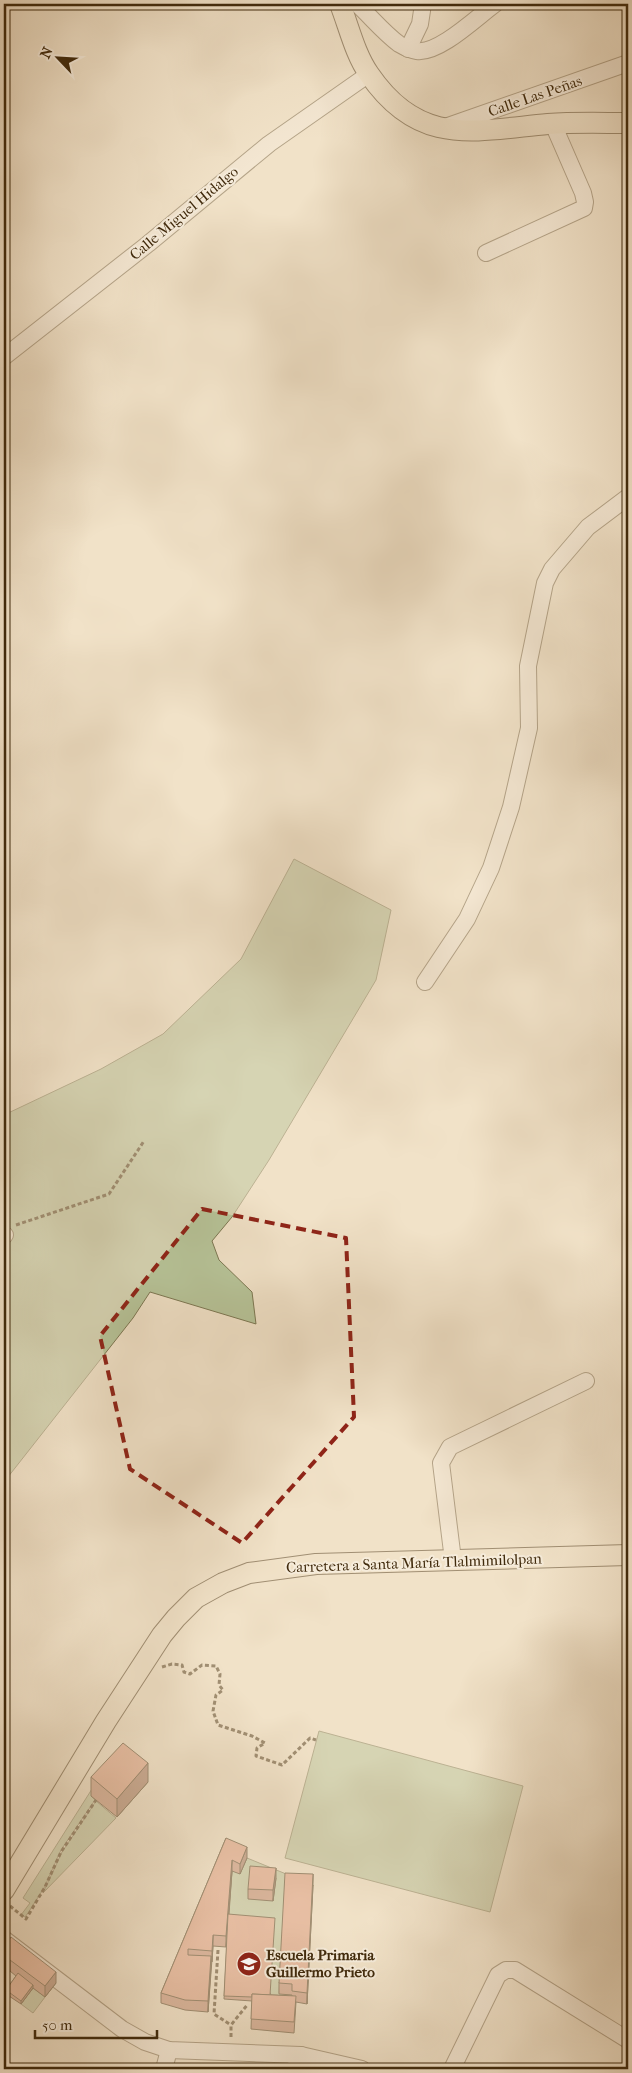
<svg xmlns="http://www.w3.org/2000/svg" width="632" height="2073" viewBox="0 0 632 2073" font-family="'IM FELL French Canon',serif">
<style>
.green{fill:#b7c499;stroke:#7c7752}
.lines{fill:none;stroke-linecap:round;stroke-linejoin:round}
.minor-casing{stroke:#6c583b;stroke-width:18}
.major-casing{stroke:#402a0c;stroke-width:22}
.path{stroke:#402a0c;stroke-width:3;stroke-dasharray:4 2.5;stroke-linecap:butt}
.minor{stroke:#f6ecdb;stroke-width:16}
.major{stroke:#f1e2c8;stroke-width:20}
.wall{fill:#c2836a;stroke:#402a0c}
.shaded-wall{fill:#9e6a56;stroke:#402a0c}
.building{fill:#e1987b;stroke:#402a0c}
.marked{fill:none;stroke:#8f2418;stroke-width:4;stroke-dasharray:10 6;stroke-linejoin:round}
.labels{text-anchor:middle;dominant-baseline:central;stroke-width:4;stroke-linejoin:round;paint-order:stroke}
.street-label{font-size:15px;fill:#402a0c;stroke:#f6ecdb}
.poi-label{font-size:15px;font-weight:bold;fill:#402a0c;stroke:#f6ecdb;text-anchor:start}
</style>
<rect width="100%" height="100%" fill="#f1e2c8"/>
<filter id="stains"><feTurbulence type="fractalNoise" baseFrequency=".004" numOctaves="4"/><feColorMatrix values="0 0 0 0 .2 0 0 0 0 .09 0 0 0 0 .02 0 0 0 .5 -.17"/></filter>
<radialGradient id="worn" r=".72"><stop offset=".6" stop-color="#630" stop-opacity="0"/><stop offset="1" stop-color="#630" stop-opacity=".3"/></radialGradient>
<g class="green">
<path d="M294,859L391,910L376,980L269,1160L232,1217L212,1241L219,1260L252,1292L256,1324L150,1292L133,1318L4,1482V1250L11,1240L4,1231V1115L101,1069L163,1034L241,959Z"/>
<path d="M319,1731L523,1786L490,1912L285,1858Z"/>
<path d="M116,1751L123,1762L91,1796L95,1800L61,1850L44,1888L28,1913L25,1917L21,1915L30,1903L23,1898Z"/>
<path d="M96,1801L116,1818L43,1893L62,1852Z"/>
<path d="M247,1858L313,1885L285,1884L279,1993L292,1995V2002L269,2005L228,1917L232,1871Z"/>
<path d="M33,1988L45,1997L33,2013L21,2004Z"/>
</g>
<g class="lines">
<defs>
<g id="minor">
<path d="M357,4C371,17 384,33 399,44C404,47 411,50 417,51C439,54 477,17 495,4"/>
<path d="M408,49L420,24L423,4"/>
<path d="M445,127L628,63"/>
<path d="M486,253L584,208L585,202L583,193L553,124"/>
<path d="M4,357L148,244L269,144L369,74"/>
<path d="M425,982L467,919L491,868L511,807L529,728L528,666L545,583L552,569L588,527L628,497"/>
<path d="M4,1236L5,1235"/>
<path d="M453,1560L441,1463L450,1447L586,1381"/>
<path d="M4,1939L122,2029L145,2042L169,2050L301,2055L362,2069"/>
<path d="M164,2069L169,2050"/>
<path d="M294,2069L301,2055"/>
<path d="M452,2069L498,1975L506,1970H515L628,2040"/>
</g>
<g id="major">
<path d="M340,4C349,27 355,54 369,74C419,147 472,131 548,124C574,122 602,123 628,123"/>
<path d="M4,1890L106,1721L162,1635L176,1618L196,1598L223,1583L249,1573L316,1564L628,1555"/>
</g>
</defs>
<use href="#minor" class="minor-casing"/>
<use href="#major" class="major-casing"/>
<g class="path">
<path d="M16,1225L109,1194L144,1141"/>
<path d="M162,1667L172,1664L182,1665L184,1672L190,1674L202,1665L216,1666L220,1674L219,1685L223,1690L216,1695L213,1711L218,1725L252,1736L265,1743L257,1748L256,1756L282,1765L310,1738L316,1740"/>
<path d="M10,1906L26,1919L45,1887L61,1852L96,1800"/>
<path d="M218,1950L214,2014L231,2025"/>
<path d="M231,2037V2025L248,2004"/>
</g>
<use href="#minor" class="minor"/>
<use href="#major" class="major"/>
</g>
<g class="wall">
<path d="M91,1777L148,1782L117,1817L91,1796Z"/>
<path d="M226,1838L247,1858L240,1874L232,1871L229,1914L271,1995L292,1996V1995L279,1994V1983L313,1885L307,2004L296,2002L294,2033L251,2029L252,2001L224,1999L228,1924L226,1947L213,1946L208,2012L185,2010L161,2003V1993Z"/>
<path d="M276,1878L273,1901L248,1899V1889Z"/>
<path d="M4,1948L56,1983L45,1997L33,1988L21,2004L6,1994V1990L16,1976L10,1971L6,1976L4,1975Z"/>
</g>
<g class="shaded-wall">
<path d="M148,1763V1782L117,1817V1799Z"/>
<path d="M247,1847V1858L240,1874V1864Z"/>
<path d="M232,1860V1871L226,1947V1936Z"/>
<path d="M276,1868V1878L273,1901V1890Z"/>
<path d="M313,1874V1885L307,2004V1993Z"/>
<path d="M213,1935V1946L212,1962V1951Z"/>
<path d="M211,1956V1967L208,2012V2001Z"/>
<path d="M10,1960V1971L6,1976V1966Z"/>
<path d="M56,1972V1983L45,1997V1986Z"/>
<path d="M33,1985V1988L21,2004V2001Z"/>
</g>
<g class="building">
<path d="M123,1743L148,1763L117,1799L91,1777Z"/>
<path d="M226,1838L247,1847L240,1864L232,1860L226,1936L213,1935L212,1951L188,1949V1955L211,1956L208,2001L185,2000L161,1993Z"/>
<path d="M250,1866L276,1868L273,1890L248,1889Z"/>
<path d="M285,1873L313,1874L307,1993L292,1991V1984L279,1983Z"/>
<path d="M228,1914L275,1918L270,1995L252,1994V1997L224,1996Z"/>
<path d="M11,1937L56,1972L45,1986L10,1960L6,1966L4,1964V1948Z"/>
<path d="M18,1973L33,1985L21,2001L6,1990Z"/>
<path d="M252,1994L296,1996L294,2022L251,2019Z"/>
</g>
<path d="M0 0H632V2073H0ZM202,1209L346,1238L354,1417L242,1543L130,1469L100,1336Z" fill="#f1e2c8" fill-opacity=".55" fill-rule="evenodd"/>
<path class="marked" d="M202,1209L346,1238L354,1417L242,1543L130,1469L100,1336Z"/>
<defs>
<symbol id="school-disc" viewBox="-11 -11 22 22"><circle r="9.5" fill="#8f2418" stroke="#f6ecdb"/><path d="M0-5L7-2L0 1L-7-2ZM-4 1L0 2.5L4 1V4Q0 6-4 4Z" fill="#fff"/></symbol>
</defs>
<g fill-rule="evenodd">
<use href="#school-disc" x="235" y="1950" width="28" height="28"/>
</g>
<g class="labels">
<g class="street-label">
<text transform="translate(535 96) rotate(-19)">Calle Las Peñas</text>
<text transform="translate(184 213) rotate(-40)">Calle Miguel Hidalgo</text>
<text transform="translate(414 1563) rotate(-2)">Carretera a Santa María Tlalmimilolpan</text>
</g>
<g class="poi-label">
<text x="266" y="1955">Escuela Primaria<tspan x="266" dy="17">Guillermo Prieto</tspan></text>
</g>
</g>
<rect width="632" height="2073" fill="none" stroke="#f1e2c8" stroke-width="20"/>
<rect x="5" y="5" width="622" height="2063" fill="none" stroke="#402a0c" stroke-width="2.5"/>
<rect x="10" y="10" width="612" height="2053" fill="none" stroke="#402a0c"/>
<g transform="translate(58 58) rotate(295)" stroke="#f6ecdb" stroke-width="4" paint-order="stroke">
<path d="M0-4L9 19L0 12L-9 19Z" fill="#402a0c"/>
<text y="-8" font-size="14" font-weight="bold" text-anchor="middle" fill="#402a0c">N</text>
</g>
<path d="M35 2030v8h122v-8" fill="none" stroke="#402a0c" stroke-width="2.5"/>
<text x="42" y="2030" font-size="15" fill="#402a0c" stroke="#f6ecdb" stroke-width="4" paint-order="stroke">50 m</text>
<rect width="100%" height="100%" filter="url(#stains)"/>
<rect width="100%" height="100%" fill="url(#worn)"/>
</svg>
